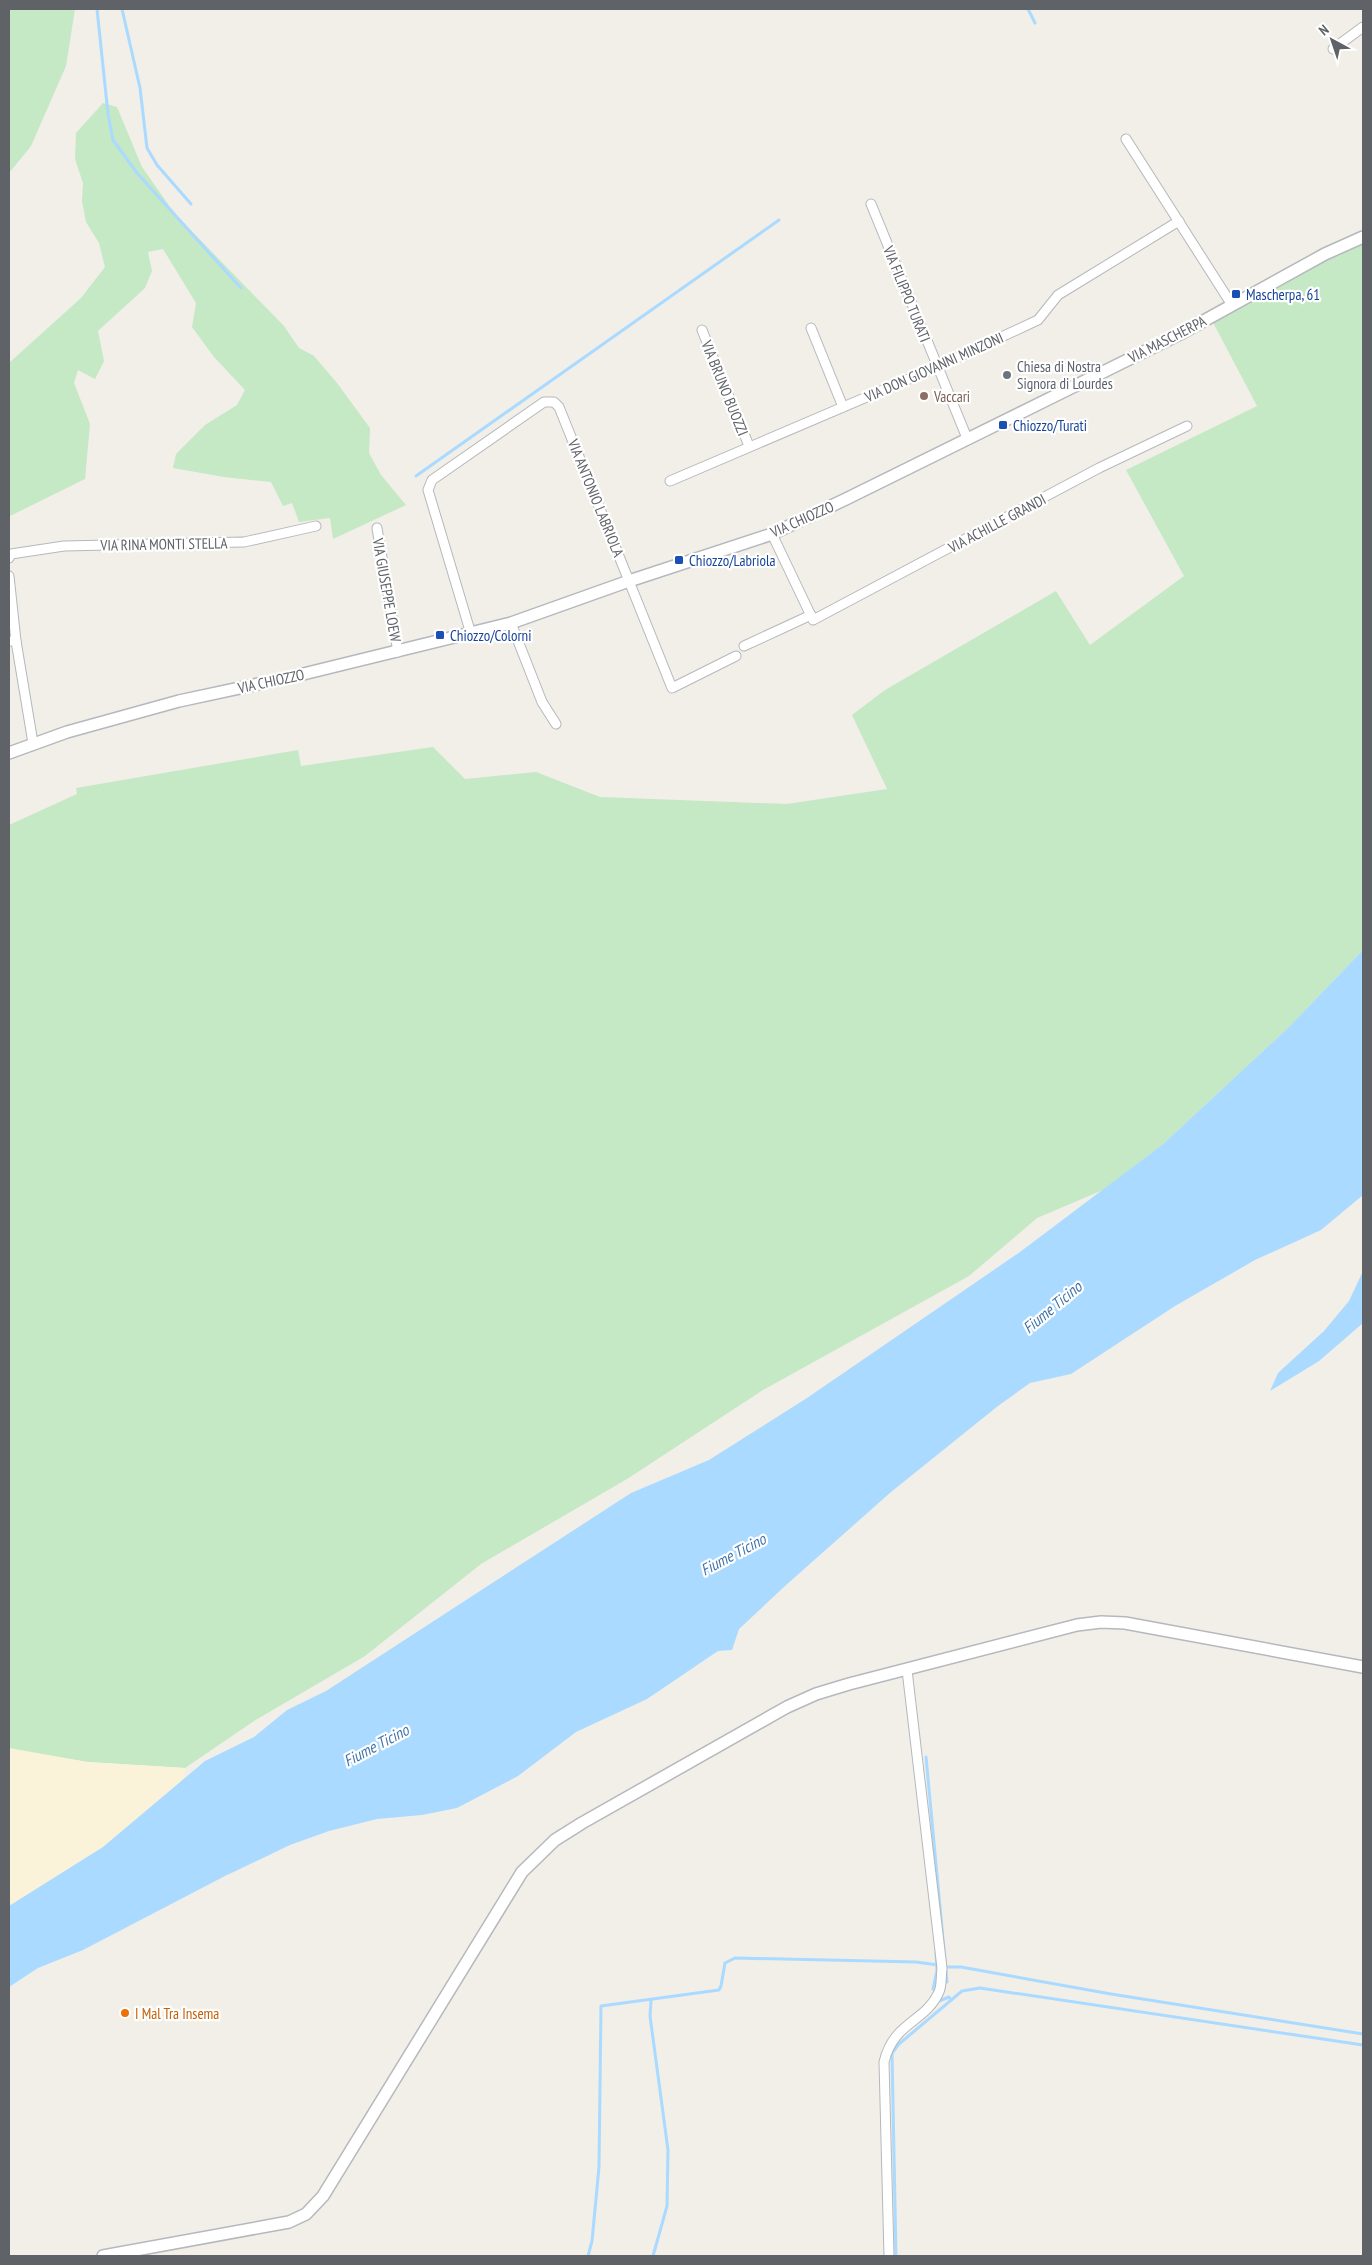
<svg xmlns="http://www.w3.org/2000/svg" width="1372" height="2265" viewBox="0 0 1372 2265" font-family="'PT Sans Narrow',sans-serif">
<style>
.green{fill:#c5e8c5}
.sand{fill:#fbf3d9}
.water{fill:#aadaff}
.lines{fill:none;stroke-linecap:round;stroke-linejoin:round}
.stream{stroke:#aadaff;stroke-width:3}
.minor-casing{stroke:#b5b8bc;stroke-width:11}
.tertiary-casing{stroke:#b5b8bc;stroke-width:14}
.minor{stroke:#fff;stroke-width:9}
.tertiary{stroke:#fff;stroke-width:11}
.transit-dot{fill:#1a4fb4;stroke:#fff;stroke-width:2}
.worship-dot{fill:#6b7280;stroke:#fff;stroke-width:2}
.education-dot{fill:#8d6e63;stroke:#fff;stroke-width:2}
.food-dot{fill:#e8710a;stroke:#fff;stroke-width:2}
.labels{text-anchor:middle;dominant-baseline:central;stroke-width:4.5;stroke-linejoin:round;paint-order:stroke}
.street-label{font-size:15px;fill:#5f6368;stroke:#fff}
.transit-label{font-size:15px;fill:#164399;stroke:#fff;text-anchor:start}
.worship-label{font-size:15px;fill:#5b616d;stroke:#fff;text-anchor:start}
.education-label{font-size:15px;fill:#785e54;stroke:#fff;text-anchor:start}
.food-label{font-size:15px;fill:#c56008;stroke:#fff;text-anchor:start}
.water-label{font-size:16px;font-style:italic;fill:#4174aa;stroke:#fff}
</style>
<rect width="100%" height="100%" fill="#f1efe8"/>
<g class="green">
<path d="M9,9H75L66,66L31,146L9,173Z"/>
<path d="M103,103L117,107L142,167L175,214L284,326L299,348L314,356L337,383L370,428L369,453L381,475L406,505L333,539L330,518L299,522L292,503L283,506L271,482L224,477L173,468L176,454L205,425L237,405L245,390L214,357L192,327L196,303L163,249L148,252L152,271L145,288L98,331L104,361L95,379L78,370L74,383L90,424L85,479L10,516L9,520V363L81,298L105,267L99,243L86,222L82,201L83,183L75,159L76,133Z"/>
<path d="M1363,230V950L1288,1028L1162,1145L1103,1190L1037,1218L969,1276L763,1390L627,1479L481,1564L365,1656L254,1721L185,1768L88,1762L9,1750V825L77,794L76,788L298,750L301,766L433,747L465,779L536,772L600,797L787,804L887,789L852,715L885,690L1056,591L1090,645L1184,576L1126,470L1257,406L1208,313L1291,266Z"/>
</g>
<path class="sand" d="M9,1748L88,1762L185,1768L184,1780L103,1847L9,1906Z"/>
<g class="water">
<path d="M1363,950V1195L1321,1230L1255,1260L1175,1306L1071,1374L1030,1383L998,1406L891,1492L785,1586L739,1629L732,1650L718,1651L647,1699L576,1732L518,1776L457,1808L422,1815L377,1819L329,1831L290,1845L225,1876L83,1950L38,1968L9,1987V1906L103,1847L205,1761L254,1737L287,1710L326,1691L631,1493L709,1460L807,1398L1020,1252L1162,1145L1288,1028Z"/>
<path d="M1363,1271V1323L1319,1361L1270,1391L1278,1373L1324,1331L1349,1301Z"/>
</g>
<g class="lines">
<g class="stream">
<path d="M97,9L108,114L113,140L137,173L241,288"/>
<path d="M122,9L140,88L147,148L157,165L191,204"/>
<path d="M1028,9L1035,23"/>
<path d="M416,476L779,220"/>
<path d="M926,1757L947,1982"/>
<path d="M945,1967H961L1111,1994L1363,2034"/>
<path d="M933,1989L937,1970L936,1952"/>
<path d="M651,2001L650,2016L668,2150L667,2206L653,2256"/>
<path d="M939,2001L949,1997L951,2000"/>
<path d="M588,2256L592,2241L599,2167L601,2006L719,1990L721,1986L725,1963L735,1958L916,1962L938,1965"/>
<path d="M896,2256L892,2053L899,2044L962,1991L980,1988L1363,2045"/>
</g>
<defs>
<g id="minor">
<path d="M1333,49L1363,27"/>
<path d="M1126,139L1232,305"/>
<path d="M871,204L967,438"/>
<path d="M811,328L843,407"/>
<path d="M702,330L749,446"/>
<path d="M670,481L937,367L1038,320L1058,295L1179,221"/>
<path d="M377,528L398,652"/>
<path d="M772,534L813,620L1099,468L1187,426"/>
<path d="M9,558L11,554L64,546L244,542L316,526"/>
<path d="M9,576L16,641"/>
<path d="M511,623L542,702L556,724"/>
<path d="M471,634L428,490L432,480L544,402H554L559,407L672,688L736,656"/>
<path d="M9,641H16L33,743"/>
<path d="M744,646L811,615"/>
<path d="M889,2256L884,2062C894,2021 925,2023 939,1992C942,1985 941,1975 942,1968L907,1670"/>
</g>
<g id="tertiary">
<path d="M9,753L67,732L179,701L291,677L511,623L629,581L772,534L846,499L1180,334L1325,254L1363,237"/>
<path d="M103,2256L289,2222L306,2214L323,2196L522,1872L555,1840L582,1823L787,1707L816,1694L849,1684L1077,1625L1101,1622L1125,1623L1363,1667"/>
</g>
</defs>
<use href="#minor" class="minor-casing"/>
<use href="#tertiary" class="tertiary-casing"/>
<use href="#minor" class="minor"/>
<use href="#tertiary" class="tertiary"/>
</g>
<g class="transit-dot">
<rect x="1231" y="289" width="10" height="10" rx="2.5"/>
<rect x="998" y="420" width="10" height="10" rx="2.5"/>
<rect x="674" y="555" width="10" height="10" rx="2.5"/>
<rect x="435" y="630" width="10" height="10" rx="2.5"/>
</g>
<circle class="worship-dot" cx="1007" cy="375" r="5"/>
<circle class="education-dot" cx="924" cy="396" r="5"/>
<circle class="food-dot" cx="125" cy="2013" r="5"/>
<g class="labels">
<g class="street-label">
<text transform="translate(907 294) rotate(68)">VIA FILIPPO TURATI</text>
<text transform="translate(1167 339) rotate(-27)">VIA MASCHERPA</text>
<text transform="translate(934 367) rotate(-24)">VIA DON GIOVANNI MINZONI</text>
<text transform="translate(725 388) rotate(68)">VIA BRUNO BUOZZI</text>
<text transform="translate(596 498) rotate(68)">VIA ANTONIO LABRIOLA</text>
<text transform="translate(802 519) rotate(-24)">VIA CHIOZZO</text>
<text transform="translate(997 523) rotate(-28)">VIA ACHILLE GRANDI</text>
<text transform="translate(164 544) rotate(-1)">VIA RINA MONTI STELLA</text>
<text transform="translate(387 590) rotate(80)">VIA GIUSEPPE LOEW</text>
<text transform="translate(271 681) rotate(-12)">VIA CHIOZZO</text>
</g>
<g class="transit-label">
<text x="1246" y="294">Mascherpa, 61</text>
<text x="1013" y="425">Chiozzo/Turati</text>
<text x="689" y="560">Chiozzo/Labriola</text>
<text x="450" y="635">Chiozzo/Colorni</text>
</g>
<g class="worship-label">
<text x="1017" y="366">Chiesa di Nostra<tspan x="1017" dy="17">Signora di Lourdes</tspan></text>
</g>
<g class="education-label">
<text x="934" y="396">Vaccari</text>
</g>
<g class="food-label">
<text x="135" y="2013">I Mal Tra Insema</text>
</g>
<g class="water-label">
<text transform="translate(1052 1307) rotate(-40)">Fiume Ticino</text>
<text transform="translate(733 1554) rotate(-28)">Fiume Ticino</text>
<text transform="translate(376 1745) rotate(-28)">Fiume Ticino</text>
</g>
</g>
<rect width="1372" height="2265" fill="none" stroke="#5f6368" stroke-width="20"/>
<g transform="translate(1332 40) rotate(320)" stroke="#ffffff" stroke-width="4" paint-order="stroke">
<path d="M0-4L9 19L0 12L-9 19Z" fill="#5f6368"/>
<text y="-8" font-size="14" font-weight="bold" text-anchor="middle" fill="#5f6368">N</text>
</g>
</svg>
